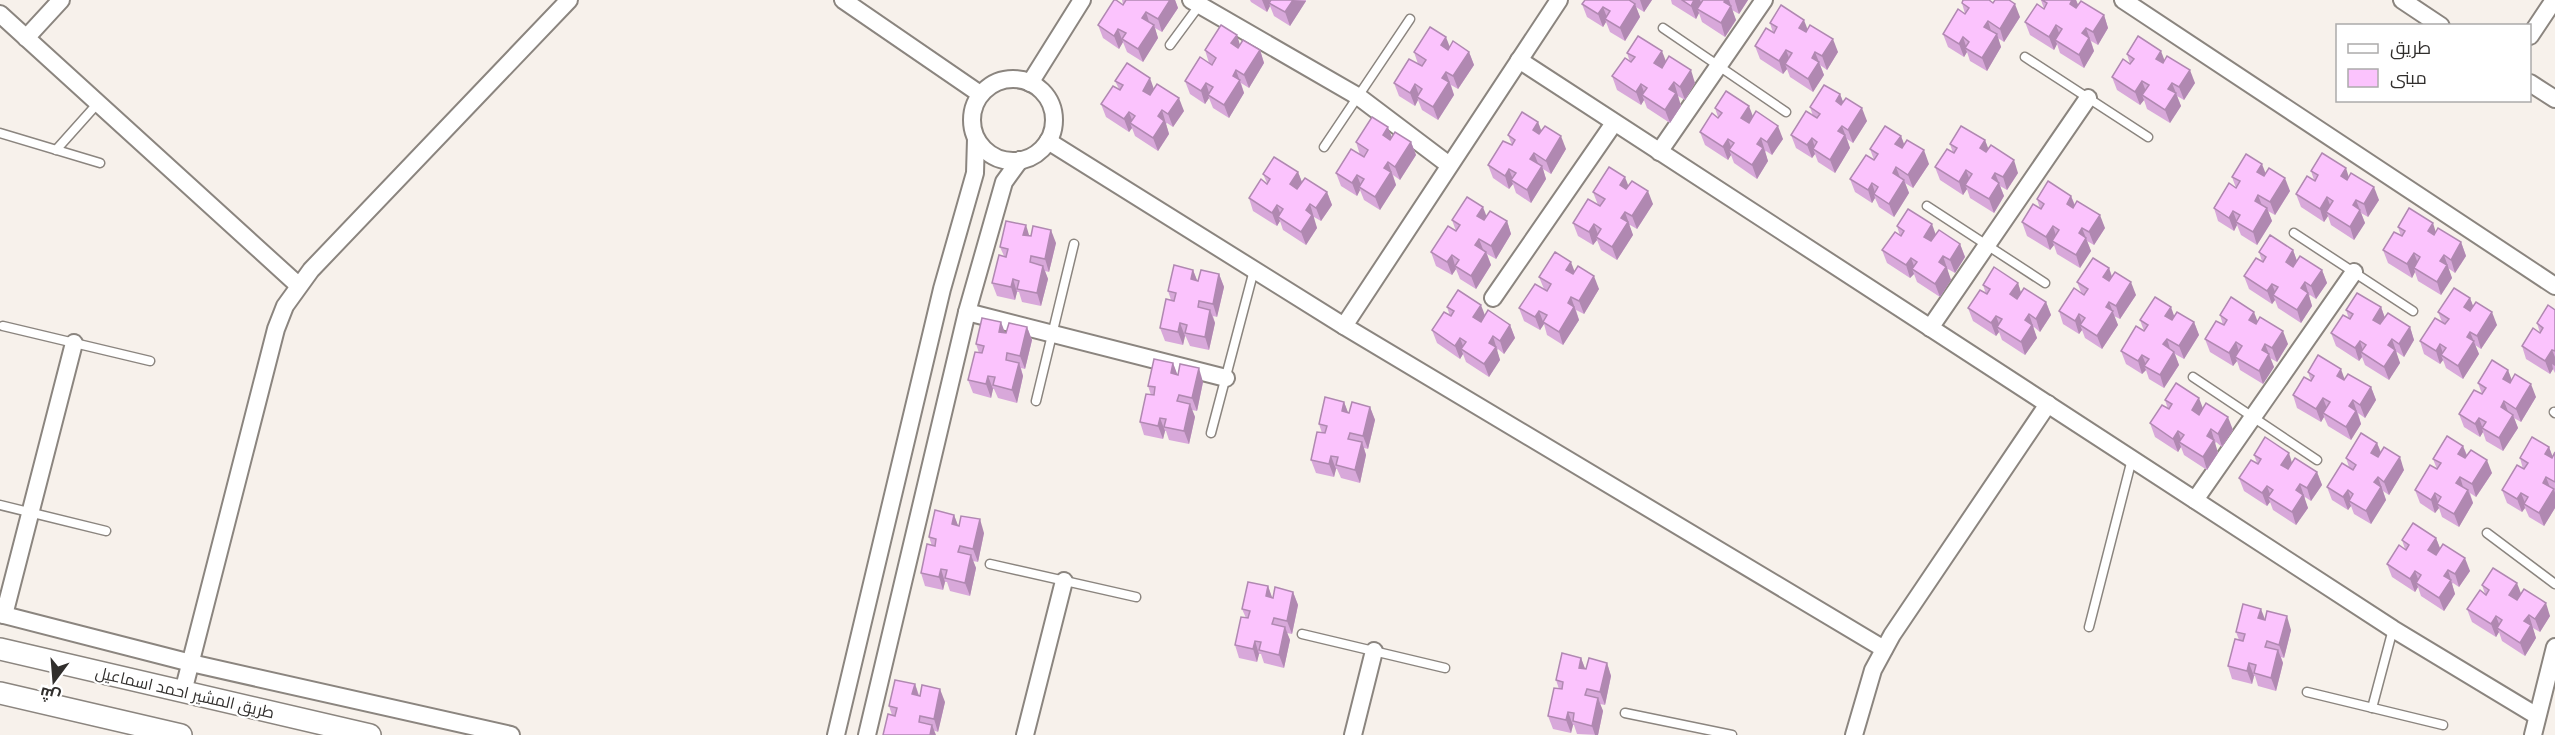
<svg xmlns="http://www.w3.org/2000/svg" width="2555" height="735" viewBox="0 0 2555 735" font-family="'PT Sans',Cairo,sans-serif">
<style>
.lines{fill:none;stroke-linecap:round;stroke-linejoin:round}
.service-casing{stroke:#8b857f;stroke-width:11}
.minor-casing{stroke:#8b857f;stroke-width:20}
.tertiary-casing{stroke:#8b857f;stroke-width:24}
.service{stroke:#fff;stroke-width:8}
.minor{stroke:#fff;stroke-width:16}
.tertiary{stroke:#fff;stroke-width:21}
.wall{fill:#d8a8da}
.shaded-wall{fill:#b088b1}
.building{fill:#fbc3fd;stroke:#b088b1;stroke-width:1.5}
.labels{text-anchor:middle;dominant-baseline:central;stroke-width:4.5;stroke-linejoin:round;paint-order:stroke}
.street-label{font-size:16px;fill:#302e2c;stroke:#fff}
</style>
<rect width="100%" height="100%" fill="#f7f1eb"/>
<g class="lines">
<defs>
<g id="service">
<path d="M1663,28L1786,112"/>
<path d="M1170,45L1201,3"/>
<path d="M2025,57L2148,137"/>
<path d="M0,133L100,163"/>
<path d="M1324,147L1410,19"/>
<path d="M56,150L98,103"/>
<path d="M1927,206L2045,283"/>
<path d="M2294,233L2413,311"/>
<path d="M3,326L150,361"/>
<path d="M2193,377L2317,460"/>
<path d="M1036,401L1074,244"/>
<path d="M2554,412L2555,413"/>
<path d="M1211,433L1254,270"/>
<path d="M0,505L106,531"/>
<path d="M2487,533L2555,584"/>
<path d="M990,564L1136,597"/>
<path d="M2089,627L2132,459"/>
<path d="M1302,634L1445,668"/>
<path d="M2307,692L2443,725"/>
<path d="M2372,708L2393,629"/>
<path d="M1625,713L1732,735"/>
</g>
<g id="minor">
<path d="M843,0L980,94"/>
<path d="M1191,0L1359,97L1449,165"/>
<path d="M2123,0L2555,286"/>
<path d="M2402,0L2441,26"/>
<path d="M0,14L298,285"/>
<path d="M2530,36L2554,0"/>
<path d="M26,38L61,0"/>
<path d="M1519,60L2393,629L2537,716"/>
<circle cx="1013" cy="120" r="41"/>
<path d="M1030,83L1082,0"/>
<path d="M2530,83L2555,99"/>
<path d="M1048,141L1344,326L1884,649"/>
<path d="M1659,152L1764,0"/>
<path d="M1493,298L1614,123"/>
<path d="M967,312L1226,378"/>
<path d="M1344,326L1559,0"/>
<path d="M1930,328L2088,98"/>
<path d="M2195,500L2354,272"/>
<path d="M0,614L191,663L511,735"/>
<path d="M4,615L74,343"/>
<path d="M183,692L276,329L285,306L311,270L569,0"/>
<path d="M836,735L942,289L975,173L976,139"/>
<path d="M867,735L967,312L1004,182L1020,160"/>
<path d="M1025,735L1064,581"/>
<path d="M1353,735L1374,651"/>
<path d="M1854,735L1873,670L1892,635L2048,404"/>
<path d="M2533,735L2555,647"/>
</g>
<g id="tertiary">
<path d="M0,649L370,735"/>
<path d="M0,693L181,735"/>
</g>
</defs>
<use href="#service" class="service-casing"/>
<use href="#minor" class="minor-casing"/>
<use href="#tertiary" class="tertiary-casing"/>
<use href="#service" class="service"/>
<use href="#minor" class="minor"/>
<use href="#tertiary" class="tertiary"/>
</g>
<g class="wall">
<path d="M1122,0H1175L1178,8L1162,32L1155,28L1158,38L1143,62L1127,52L1123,42L1119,49L1103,38L1098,25L1123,5Z"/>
<path d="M1250,0H1306V1L1290,26L1274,16L1270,6L1267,12L1251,2Z"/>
<path d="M1585,0H1652L1644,12L1636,7L1640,17L1625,41L1610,32L1606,22L1603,27L1587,17L1582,4Z"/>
<path d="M1671,0H1748L1739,14L1732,10L1736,20L1725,37L1702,22L1699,13L1696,19L1672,4Z"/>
<path d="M2041,0H2076L2078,5L2104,15L2108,28L2098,45L2091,41L2094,51L2084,68L2060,53L2057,44L2054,50L2030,35L2025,22L2044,9Z"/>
<path d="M1962,3L2020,17L2004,42L1998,38L2001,47L1987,71L1970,61L1967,52L1964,57L1948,47L1943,34L1965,14Z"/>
<path d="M1770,23L1808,29L1838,52L1827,70L1820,65L1824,75L1813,92L1790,77L1787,69L1783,74L1760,59L1755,46L1773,33Z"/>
<path d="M1240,45L1260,50L1264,63L1249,88L1241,83L1244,93L1229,118L1213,108L1209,98L1205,104L1190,94L1185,81L1209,63L1205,50Z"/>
<path d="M1450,46L1469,52L1474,65L1458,89L1451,85L1454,95L1438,120L1422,110L1418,100L1415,106L1399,96L1394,83L1418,64L1414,52Z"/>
<path d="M1627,53L1666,61L1695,83L1685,100L1678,96V97L1681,106L1670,123L1647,108L1644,100L1641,105L1617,90L1612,76L1630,62Z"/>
<path d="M2127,54L2165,60L2195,83L2184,100L2177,96L2181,106L2170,123L2147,109L2144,100L2140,105L2117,90L2112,77L2130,64Z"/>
<path d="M1115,81L1154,89L1184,111L1173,127L1167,123L1166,124L1169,134L1158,151L1135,136L1132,128L1129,132L1106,117L1101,104L1119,89Z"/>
<path d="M1840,94L1843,102L1867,121L1853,143L1847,139L1850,148L1835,173L1818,162L1815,154L1812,158L1796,148L1791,135L1813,116L1810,107Z"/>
<path d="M1715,108L1753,116L1783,139L1772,155L1766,151L1765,152L1768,161L1757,179L1734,163L1731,155L1728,160L1705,145L1700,132L1718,117Z"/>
<path d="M1538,122L1541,131L1566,149L1551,174L1543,169L1546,179L1531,203L1516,193L1513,184L1509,189L1493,178L1488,165L1512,145L1508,135Z"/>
<path d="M1901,136L1904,145L1929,164L1913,188L1905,183L1909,193L1894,217L1879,207L1875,198L1872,203L1855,192L1850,179L1874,160L1870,149Z"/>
<path d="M1392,137L1411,142L1416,155L1400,180L1393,175L1396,185L1380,210L1364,200L1360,190L1357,196L1341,186L1336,173L1360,155L1356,142Z"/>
<path d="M1985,140L1988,149L2018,173L2007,190L2000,186L2004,196L1994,213L1970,198L1967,189L1963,195L1940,180L1935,167L1953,153L1950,144Z"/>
<path d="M2311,171L2349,177L2379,200L2368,217L2361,213L2365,223L2354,240L2331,225L2328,216L2324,222L2301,207L2296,194L2314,180Z"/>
<path d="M1298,172L1302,182L1327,192L1332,205L1321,221L1314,217L1313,218L1317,228L1306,245L1283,230L1280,221L1277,226L1253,211L1249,198L1267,183L1263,174Z"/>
<path d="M2265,173L2290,191L2275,215L2268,211L2272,221L2257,245L2241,235L2237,225L2234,231L2218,221L2214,208L2236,188L2232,177Z"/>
<path d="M1628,186L1653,204L1637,229L1630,225H1629L1633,235L1617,260L1601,250L1597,240L1593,245L1578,236L1573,223L1598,205L1593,192Z"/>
<path d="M2071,196L2075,205L2105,228L2094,245L2087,241L2091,251L2080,268L2057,254L2054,245L2050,250L2027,236L2022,222L2040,209L2037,199Z"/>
<path d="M1487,216L1507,221L1511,234L1496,259L1487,254L1491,265L1476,289L1460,279L1456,269L1452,275L1436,266L1431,252L1456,231L1452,220Z"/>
<path d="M1897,226L1936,235L1960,244L1965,257L1955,273L1948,269L1947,270L1951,280L1940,297L1917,282L1914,274L1910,278L1887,263L1882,250L1900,236Z"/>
<path d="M2398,227L2436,232L2461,242L2466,256L2455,273L2448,268L2452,278L2441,295L2418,281L2415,272L2412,278L2388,263L2383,250L2401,236Z"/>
<path d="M1030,236L1056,243L1049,272L1045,271L1048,279L1041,306L1022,302L1019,292H1017L1015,300L997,296L992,283L1004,256L1000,247Z"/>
<path d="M2293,250L2297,261L2322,270L2327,283L2316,299L2310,295L2309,296L2312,306L2301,323L2278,308L2275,300L2272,304L2249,289L2244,276L2262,261L2259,252Z"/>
<path d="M2109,268L2112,276L2136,295L2120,319L2114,316L2118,325L2102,349L2085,338L2082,330L2079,334L2063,324L2059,311L2081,292L2077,282Z"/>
<path d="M1193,270L1197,280L1219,274L1224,287L1217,317L1213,316L1215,323L1209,350L1190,346L1186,337L1185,336L1183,345L1165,341L1160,328L1171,300L1168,291Z"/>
<path d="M1575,271L1599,289L1584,314L1576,310L1579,320L1563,345L1547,335L1544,324L1540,330L1524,321L1519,308L1544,289L1539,277Z"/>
<path d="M2018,283L2021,293L2046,302L2051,315L2040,332L2034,327L2033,328L2037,338L2025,355L2002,340L1999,332L1996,336L1973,321L1968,308L1986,294L1983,285Z"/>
<path d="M2470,298L2473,306L2497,325L2481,349L2475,345L2479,354L2463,379L2446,368L2443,360L2440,364L2424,354L2420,341L2442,322L2438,312Z"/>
<path d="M1447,307L1485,315L1510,325L1515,338L1504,354L1498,349L1497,351L1500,360L1489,377L1466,362L1463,354L1460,359L1437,343L1432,330L1450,316Z"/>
<path d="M2381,307L2385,318L2410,327L2414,340L2404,357L2397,352L2396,353L2400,363L2389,380L2365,365L2362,357L2359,361L2336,346L2331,333L2349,319L2346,310Z"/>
<path d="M2555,310V373L2553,369L2550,374L2526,359L2522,346L2540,333L2537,323Z"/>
<path d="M2220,315L2258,321L2288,344L2277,362L2270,358L2274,367L2263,384L2240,370L2237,361L2233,366L2210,352L2205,339L2223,325Z"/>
<path d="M2174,317L2194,322L2199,335L2184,359L2175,354L2179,365L2164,388L2149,379L2146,370L2142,374L2126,364L2121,351L2144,331L2140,320Z"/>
<path d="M1027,327L1032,340L1025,369L1021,368L1023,376L1017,403L998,398L994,389H993L991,398L973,393L968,380L979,353L976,344L1005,333Z"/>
<path d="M1173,363L1177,375L1203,382L1197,411L1192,410L1195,417L1189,444L1169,440L1166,431H1165L1163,439L1144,435L1140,422L1151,395L1148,386Z"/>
<path d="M2508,370L2511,380L2536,397L2521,422L2514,418L2518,428L2503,451L2486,441L2483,432L2480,437L2464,427L2459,414L2482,394L2478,383Z"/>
<path d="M2308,372L2345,379L2371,387L2376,400L2365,418L2358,413L2361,424L2351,440L2328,426L2324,417L2321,422L2297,408L2293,395L2311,381Z"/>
<path d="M2165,400L2203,408L2233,430L2222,447L2216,442L2215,444L2218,453L2207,470L2184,455L2181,447L2178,452L2155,437L2150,423L2168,409Z"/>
<path d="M1344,402L1348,413L1370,407L1375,420L1368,449L1364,448L1366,455L1360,483L1341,478L1337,469H1336L1334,477L1316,473L1311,460L1322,433L1319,424Z"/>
<path d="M2377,443L2381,452L2404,470L2389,495L2383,491L2386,500L2371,524L2354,514L2351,506L2348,510L2332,500L2327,487L2349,467L2346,458Z"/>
<path d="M2463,446L2467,455L2492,473L2476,497L2470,493L2473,503L2459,527L2442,517L2439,508L2435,513L2420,503L2415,490L2437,469L2433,459Z"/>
<path d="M2549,447L2552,456L2555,452V508L2544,526L2529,517L2525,508L2522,512L2507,503L2502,490L2523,469L2520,458Z"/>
<path d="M2254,455L2292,463L2317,472L2322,485L2311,501L2305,497L2304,499L2308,508L2296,525L2273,510L2270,502L2267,506L2244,491L2239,478L2257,463Z"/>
<path d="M954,515L958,526L984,533L978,562L973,561L976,568L970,596L950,591L947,582H945L943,590L925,586L921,573L932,546L929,537Z"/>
<path d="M2436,538L2440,548L2470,571L2459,587L2453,583L2452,584L2455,594L2444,611L2421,596L2418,587L2415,592L2392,577L2387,564L2405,549L2402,540Z"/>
<path d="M2482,585L2521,593L2550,616L2540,632L2533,628V629L2536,638L2525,656L2502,641L2499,632L2496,637L2472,622L2467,609L2485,594Z"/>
<path d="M1268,586L1272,598L1293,592L1298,605L1292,634L1287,633L1290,640L1284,668L1264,663L1261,654H1259L1257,662L1239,658L1235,645L1246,618L1242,609Z"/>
<path d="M2265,620L2291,630L2284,658L2281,657L2283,663L2276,691L2258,686L2255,676H2254L2252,684L2232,679L2228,666L2239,640L2236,632Z"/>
<path d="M1581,658L1585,669L1607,663L1611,676L1605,705L1600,704L1603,711L1598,735L1577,734L1574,725H1573L1571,733L1553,729L1548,716L1559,689L1556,680Z"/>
<path d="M915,684L919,695L945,702L938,732L892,715L889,706Z"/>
</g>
<g class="shaded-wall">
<path d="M1170,0H1175L1178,8L1162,32L1158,19Z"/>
<path d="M1262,0H1270L1269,3L1270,6L1267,12Z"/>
<path d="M1293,0L1306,1L1290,26L1285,12Z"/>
<path d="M1640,0H1652L1644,12Z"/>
<path d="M1694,0H1700L1703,7L1697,9L1699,13L1696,19L1691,6Z"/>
<path d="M1725,0H1729L1736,20L1725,37L1721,23L1724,2Z"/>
<path d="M1735,0H1748L1739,14L1735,1Z"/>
<path d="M2072,0H2076L2080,9L2075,17L2070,4Z"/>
<path d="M1635,4L1640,17L1625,41L1620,28Z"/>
<path d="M2015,4L2020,17L2004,42L2000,29Z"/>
<path d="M1603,7L1608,20L1605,19L1606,22L1603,27L1598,14Z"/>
<path d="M1146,12L1150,25L1142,18Z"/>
<path d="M2104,15L2108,28L2098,45L2093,32Z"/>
<path d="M1804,20L1809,33L1804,41L1799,28Z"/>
<path d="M1988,21L1992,34L1984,27Z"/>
<path d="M1154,25L1158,38L1143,62L1138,49Z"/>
<path d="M2056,25L2061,38L2055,40L2057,44L2054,50L2049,37Z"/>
<path d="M2086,28L2094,51L2084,68L2079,55L2082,33Z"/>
<path d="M1118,29L1123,42L1119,49L1114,36Z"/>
<path d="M1997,34L2001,47L1987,71L1982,58Z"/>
<path d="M1237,35L1241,48L1236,56L1231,43Z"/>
<path d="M1446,37L1451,50L1446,58L1441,45Z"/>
<path d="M1963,37L1967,49L1965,48L1967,52L1964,57L1959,44Z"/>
<path d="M1833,39L1838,52L1827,70L1822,56Z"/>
<path d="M1260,50L1264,63L1249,88L1244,75Z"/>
<path d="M1786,50L1791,63L1785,64L1787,69L1783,74L1779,61Z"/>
<path d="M1662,51L1667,64L1659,76L1654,63Z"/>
<path d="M2161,51L2166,64L2161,72L2156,59Z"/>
<path d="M1469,52L1474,65L1458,89L1453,76Z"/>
<path d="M1815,52L1824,75L1813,92L1808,79L1812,58Z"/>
<path d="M1236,70L1244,93L1229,118L1224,105L1233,76Z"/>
<path d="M1691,70L1695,83L1685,100L1680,87Z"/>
<path d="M2190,70L2195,83L2184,100L2179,87Z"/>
<path d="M1446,72L1454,95L1438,120L1433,107L1442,78Z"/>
<path d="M1150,78L1155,92L1147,104L1143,91Z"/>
<path d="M2142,81L2147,94L2142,95L2144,100L2140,105L2135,92Z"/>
<path d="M1674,82L1681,106L1670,123L1665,110L1669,89Z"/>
<path d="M1206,83L1210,96L1208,95L1209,98L1205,104L1201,91Z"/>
<path d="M2172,83L2181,106L2170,123L2165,110L2168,89Z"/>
<path d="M1415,84L1420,98L1417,97L1418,100L1415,106L1410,93Z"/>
<path d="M1641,84L1646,97L1642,95L1644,100L1641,105L1636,92Z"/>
<path d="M1840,94L1845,107L1836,101Z"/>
<path d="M1179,98L1184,111L1173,127L1168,114Z"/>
<path d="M1749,106L1754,119L1746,131L1741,118Z"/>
<path d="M1862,108L1867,121L1853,143L1848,130Z"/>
<path d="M1162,110L1169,134L1158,151L1153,138L1158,116Z"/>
<path d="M1129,112L1134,125L1130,123L1132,128L1129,132L1124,119Z"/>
<path d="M1538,122L1543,135L1537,143L1533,130Z"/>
<path d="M1778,126L1783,139L1772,155L1767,142Z"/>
<path d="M1842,126L1850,148L1835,173L1830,160L1838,131Z"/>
<path d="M1388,127L1393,140L1388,149L1383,135Z"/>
<path d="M1561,136L1566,149L1551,174L1546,161Z"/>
<path d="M1901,136L1906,149L1900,158L1895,144Z"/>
<path d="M1761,138L1768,161L1757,179L1752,165L1757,144Z"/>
<path d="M1812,138L1816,151L1813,149L1815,154L1812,158L1807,145Z"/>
<path d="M1728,139L1733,152L1729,150L1731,155L1728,160L1723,147Z"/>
<path d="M1985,140L1990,153L1985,161L1980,148Z"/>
<path d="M1411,142L1416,155L1400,180L1395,167Z"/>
<path d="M1924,150L1929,164L1913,188L1908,175Z"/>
<path d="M1534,153L1539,166L1530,159Z"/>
<path d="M2014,160L2018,173L2007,190L2003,177Z"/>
<path d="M1388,162L1396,185L1380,210L1375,197L1384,168Z"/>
<path d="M2262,164L2267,177L2262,185L2257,172Z"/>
<path d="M1542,166L1546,179L1531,203L1527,190Z"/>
<path d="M1896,167L1901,180L1893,173Z"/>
<path d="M2346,168L2350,181L2345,189L2341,176Z"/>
<path d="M1509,169L1514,182L1511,180L1513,184L1509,189L1505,176Z"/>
<path d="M1966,170L1971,183L1965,185L1967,189L1963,195L1959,182Z"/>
<path d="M1298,172L1303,185L1295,197L1290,184Z"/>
<path d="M1995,173L2004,196L1994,213L1989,199L1992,178Z"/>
<path d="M1357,175L1362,188L1359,187L1360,190L1357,196L1352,183Z"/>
<path d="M1625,177L1630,190L1624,198L1620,185Z"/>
<path d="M2285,178L2290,191L2275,215L2270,202Z"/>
<path d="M1904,180L1909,193L1894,217L1889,204Z"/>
<path d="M1872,183L1876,196L1874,194L1875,198L1872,203L1868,190Z"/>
<path d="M2374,187L2379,200L2368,217L2364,204Z"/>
<path d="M1648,191L1653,204L1637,229L1632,216Z"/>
<path d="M1327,192L1332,205L1321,221L1316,208Z"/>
<path d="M2258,195L2263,208L2255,201Z"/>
<path d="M2071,196L2076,209L2071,217L2067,204Z"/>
<path d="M2327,197L2332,210L2326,212L2328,216L2324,222L2320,209Z"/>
<path d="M2356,200L2365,223L2354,240L2350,227L2353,205Z"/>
<path d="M1310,204L1317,228L1306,245L1301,232L1306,210Z"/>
<path d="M1277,205L1282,218L1278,217L1280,221L1277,226L1272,213Z"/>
<path d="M1483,207L1488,220L1482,229L1477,216Z"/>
<path d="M2267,208L2272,221L2257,245L2253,232Z"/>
<path d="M2233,211L2237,222H2236L2237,225L2234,231L2229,218Z"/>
<path d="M1625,212L1633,235L1617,260L1612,247L1621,218Z"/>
<path d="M2100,215L2105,228L2094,245L2089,232Z"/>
<path d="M1507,221L1511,234L1496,259L1491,246Z"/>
<path d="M2433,223L2437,236L2432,244L2428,231Z"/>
<path d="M1594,224L1599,237H1596L1597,240L1593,245L1589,232Z"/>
<path d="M1932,224L1937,238L1929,250L1924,237Z"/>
<path d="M1026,225L1030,238L1023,235Z"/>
<path d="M2053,226L2057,239L2052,241L2054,245L2050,250L2046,237Z"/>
<path d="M2082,228L2091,251L2080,268L2076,255L2079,233Z"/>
<path d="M1051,230L1056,243L1049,272L1045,259Z"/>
<path d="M1479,239L1484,252L1475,245Z"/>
<path d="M2461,242L2466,256L2455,273L2451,260Z"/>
<path d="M1960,244L1965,257L1955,273L1950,260Z"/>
<path d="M2293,250L2298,264L2290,275L2286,262Z"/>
<path d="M1486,252L1491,265L1476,289L1471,276Z"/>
<path d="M2414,253L2419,266L2414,268L2415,272L2412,278L2407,264Z"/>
<path d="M1452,255L1456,269L1452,275L1447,262Z"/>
<path d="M2444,255L2452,278L2441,295L2437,282L2440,261Z"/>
<path d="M1943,256L1951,280L1940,297L1935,284L1939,262Z"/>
<path d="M1911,258L1916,271L1912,269L1914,274L1910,278L1906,265Z"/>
<path d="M1571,262L1576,275L1571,283L1566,270Z"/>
<path d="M1043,266L1048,279L1041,306L1037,293Z"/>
<path d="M2109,268L2113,281L2107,290L2103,277Z"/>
<path d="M1193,270L1198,283L1191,279Z"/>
<path d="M2322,270L2327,283L2316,299L2311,286Z"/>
<path d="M1219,274L1224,287L1217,317L1213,304Z"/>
<path d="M1594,276L1599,289L1584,314L1579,301Z"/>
<path d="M1013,279L1017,292L1015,300L1011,287Z"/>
<path d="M2131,282L2136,295L2120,319L2116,306Z"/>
<path d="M2305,282L2312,306L2301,323L2297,310L2301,288Z"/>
<path d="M2018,283L2022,296L2015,308L2010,294Z"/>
<path d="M2272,284L2277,297L2273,295L2275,300L2272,304L2267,291Z"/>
<path d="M1571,297L1579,320L1563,345L1559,332L1568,303Z"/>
<path d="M2470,298L2475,311L2469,320L2464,307Z"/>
<path d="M2046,302L2051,315L2040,332L2036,319Z"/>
<path d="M2109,302L2118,325L2102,349L2097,336L2106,307Z"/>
<path d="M1481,305L1486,318L1478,330L1473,317Z"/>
<path d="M2171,307L2176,321L2170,329L2165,316Z"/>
<path d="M2381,307L2386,321L2378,333L2373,320Z"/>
<path d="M1210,310L1215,323L1209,350L1205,337Z"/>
<path d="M1539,311L1544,324L1540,330L1535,317Z"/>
<path d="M2254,312L2259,325L2249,320Z"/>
<path d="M2492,312L2497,325L2481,349L2477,336Z"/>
<path d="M2029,314L2037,338L2025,355L2021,342L2025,320Z"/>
<path d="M2079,314L2083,327L2080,325L2082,330L2079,334L2075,321Z"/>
<path d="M1996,316L2001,329L1997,327L1999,332L1996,336L1991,323Z"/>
<path d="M1001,322L1006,335L999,332Z"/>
<path d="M2194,322L2199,335L2184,359L2179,346Z"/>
<path d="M1180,323L1185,336L1183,345L1178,332Z"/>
<path d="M1510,325L1515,338L1504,354L1500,341Z"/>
<path d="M1027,327L1032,340L1025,369L1020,356Z"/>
<path d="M2410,327L2414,340L2404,357L2399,344Z"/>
<path d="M2283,331L2288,344L2277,362L2272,348Z"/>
<path d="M2470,332L2479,354L2463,379L2458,366L2467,337Z"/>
<path d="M1493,336L1500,360L1489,377L1484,364L1489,343Z"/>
<path d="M1460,338L1465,351L1461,349L1463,354L1460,359L1455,346Z"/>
<path d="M2167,339L2171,352L2163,344Z"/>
<path d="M2392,339L2400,363L2389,380L2384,367L2388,345Z"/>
<path d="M2360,341L2364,354L2361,352L2362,357L2359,361L2355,348Z"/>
<path d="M2236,342L2240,355L2235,357L2237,361L2233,366L2229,353Z"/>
<path d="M2265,344L2274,367L2263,384L2259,371L2262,350Z"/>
<path d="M2440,344L2444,357L2441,355L2443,360L2440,364L2436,351Z"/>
<path d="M2552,350L2555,357V366L2552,364L2553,369L2550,374L2545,361Z"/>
<path d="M2174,352L2179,365L2164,388L2160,375Z"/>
<path d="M2142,355L2147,367L2144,366L2146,370L2142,374L2138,361Z"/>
<path d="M1019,363L1023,376L1017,403L1012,390Z"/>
<path d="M1173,363L1178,376L1171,373Z"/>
<path d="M1199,368L1203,382L1197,411L1192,398Z"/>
<path d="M2341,369L2346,383L2337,376Z"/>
<path d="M2508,370L2513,383L2507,392L2503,379Z"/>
<path d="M988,376L993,389L991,398L986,384Z"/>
<path d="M2531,384L2536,397L2521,422L2516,409Z"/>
<path d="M2371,387L2376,400L2365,418L2360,405Z"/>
<path d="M2199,398L2204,411L2196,423L2192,410Z"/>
<path d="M2323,398L2328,411L2323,413L2324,417L2321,422L2316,409Z"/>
<path d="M2353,400L2361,424L2351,440L2346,427L2349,406Z"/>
<path d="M2504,401L2509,414L2501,407Z"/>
<path d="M1344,402L1349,415L1342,411Z"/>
<path d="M1190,404L1195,417L1189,444L1184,431Z"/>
<path d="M1370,407L1375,420L1368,449L1363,436Z"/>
<path d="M2513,415L2518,428L2503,451L2499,438Z"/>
<path d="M2228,417L2233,430L2222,447L2218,434Z"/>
<path d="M1160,418L1165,431L1163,439L1158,426Z"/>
<path d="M2479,418L2483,429L2482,428L2483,432L2480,437L2475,424Z"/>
<path d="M2211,429L2218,453L2207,470L2203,457L2207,436Z"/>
<path d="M2178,431L2183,444L2179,442L2181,447L2178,452L2173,439Z"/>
<path d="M1362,442L1366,455L1360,483L1355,470Z"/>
<path d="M2377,443L2382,456L2376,466L2371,453Z"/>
<path d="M2463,446L2468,459L2463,467L2458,454Z"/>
<path d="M2549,447L2554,460L2545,454Z"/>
<path d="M2289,453L2293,466L2286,478L2281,465Z"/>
<path d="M1331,456L1336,469L1334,477L1329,464Z"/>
<path d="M2400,457L2404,470L2389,495L2384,482Z"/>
<path d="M2487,460L2492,473L2476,497L2472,484Z"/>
<path d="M2317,472L2322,485L2311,501L2307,488Z"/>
<path d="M2378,477L2386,500L2371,524L2366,511L2374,482Z"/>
<path d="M2460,477L2464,490L2456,483Z"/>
<path d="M2546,477L2551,490L2543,483Z"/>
<path d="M2300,484L2308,508L2296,525L2292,512L2296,490Z"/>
<path d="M2267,486L2272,499L2268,497L2270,502L2267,506L2262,493Z"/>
<path d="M2554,489L2555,493V508L2544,526L2539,513Z"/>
<path d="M2348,490L2352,503L2349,501L2351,506L2348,510L2343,497Z"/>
<path d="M2468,490L2473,503L2459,527L2454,514Z"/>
<path d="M2435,493L2439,505L2437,504L2439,508L2435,513L2431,500Z"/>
<path d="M2521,493L2526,505L2524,504L2525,508L2522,512L2517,499Z"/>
<path d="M954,515L959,528L952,524Z"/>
<path d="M980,519L984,533L978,562L973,549Z"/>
<path d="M2436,538L2441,551L2433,563L2428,550Z"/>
<path d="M971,555L976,568L970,596L965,583Z"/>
<path d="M2465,558L2470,571L2459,587L2455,574Z"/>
<path d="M941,569L945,582L943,590L939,577Z"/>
<path d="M2448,570L2455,594L2444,611L2439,598L2444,576Z"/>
<path d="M2415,571L2420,584L2416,583L2418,587L2415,592L2410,579Z"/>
<path d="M2517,583L2522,596L2514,608L2509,595Z"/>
<path d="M1268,586L1273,600L1266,596Z"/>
<path d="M1293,592L1298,605L1292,634L1287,621Z"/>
<path d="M2546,603L2550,616L2540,632L2535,619Z"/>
<path d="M2261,609L2266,622L2258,618Z"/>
<path d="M2529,615L2536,638L2525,656L2520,643L2524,621Z"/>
<path d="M2287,616L2291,630L2284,658L2279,645Z"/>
<path d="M2496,616L2501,629L2497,628L2499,632L2496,637L2491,624Z"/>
<path d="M1285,627L1290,640L1284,668L1279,655Z"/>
<path d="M1255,641L1259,654L1257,662L1253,649Z"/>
<path d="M2278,650L2283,663L2276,691L2271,678Z"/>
<path d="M1581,658L1586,671L1579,668Z"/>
<path d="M1607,663L1611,676L1605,705L1600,692Z"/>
<path d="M2249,663L2254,676L2252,684L2247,671Z"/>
<path d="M915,684L919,697L912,694Z"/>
<path d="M940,689L945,702L938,732L934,719Z"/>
<path d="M1598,698L1603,711L1598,735H1595L1592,726Z"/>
<path d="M1568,712L1573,725L1571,733L1566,720Z"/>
<path d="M932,725L936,735H930Z"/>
</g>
<g class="building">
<path d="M1114,0H1116L1123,5L1126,0H1170L1158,19L1146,12L1142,18L1154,25L1138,49L1122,39L1126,33L1118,29L1114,36L1098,25Z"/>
<path d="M1271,0H1293L1285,12L1269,3Z"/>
<path d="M1585,0H1629L1635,4L1620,28L1605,19L1610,11L1603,7L1598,14L1582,4Z"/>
<path d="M1682,0H1694L1691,6Z"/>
<path d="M1703,0H1725L1724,2L1731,6L1721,23L1697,9Z"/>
<path d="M1963,0H1989L1993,3L1995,0H2009L2015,4L2000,29L1988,21L1984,27L1997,34L1982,58L1965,48L1969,42L1963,37L1959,44L1943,34L1958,9L1965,14L1969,8L1962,3Z"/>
<path d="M2042,0H2072L2070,4L2076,8L2081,1L2104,15L2093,32L2086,28L2082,33L2089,38L2079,55L2055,40L2062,29L2056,25L2049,37L2025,22L2037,4L2044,9L2047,3Z"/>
<path d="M1781,5L1804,20L1799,28L1806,32L1810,25L1833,39L1822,56L1815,52L1812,58L1819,62L1808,79L1785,64L1792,53L1786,50L1779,61L1755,46L1766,28L1774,33L1777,27L1770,23Z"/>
<path d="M1221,25L1237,35L1231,43L1238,48L1243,40L1260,50L1244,75L1236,70L1233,76L1240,80L1224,105L1208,95L1213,87L1206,83L1201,91L1185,81L1200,57L1212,65L1216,58L1205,50Z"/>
<path d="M1430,27L1446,37L1441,45L1448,50L1453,41L1469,52L1453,76L1446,72L1442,78L1449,82L1433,107L1417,97L1422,89L1415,84L1410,93L1394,83L1409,59L1422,66L1426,60L1414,52Z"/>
<path d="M1638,36L1662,51L1654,63L1662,68L1669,56L1691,70L1680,87L1674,82L1669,89L1676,93L1665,110L1642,95L1647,88L1641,84L1636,92L1612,76L1625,58L1631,62L1635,57L1627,53Z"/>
<path d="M2138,36L2161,51L2156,59L2163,63L2167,56L2190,70L2179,87L2172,83L2168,89L2176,93L2165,110L2142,95L2149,85L2142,81L2135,92L2112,77L2123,59L2130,64L2134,59L2127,54Z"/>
<path d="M1127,63L1150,78L1143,91L1150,95L1157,84L1179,98L1168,114L1162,110L1158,116L1164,121L1153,138L1130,123L1135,116L1129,112L1124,119L1101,104L1113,86L1120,90L1123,85L1115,81Z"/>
<path d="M1824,85L1840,94L1836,101L1841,105L1846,98L1862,108L1848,130L1842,126L1838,131L1845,135L1830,160L1813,149L1817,142L1812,138L1807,145L1791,135L1806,111L1817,118L1820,114L1810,107Z"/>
<path d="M1726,91L1749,106L1741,118L1749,123L1756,111L1778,126L1767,142L1761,138L1757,144L1763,148L1752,165L1729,150L1734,143L1728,139L1723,147L1700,132L1712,113L1718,118L1722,113L1715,108Z"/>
<path d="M1522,112L1538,122L1533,130L1539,134L1545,126L1561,136L1546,161L1534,153L1530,159L1542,166L1527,190L1511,180L1516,173L1509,169L1505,176L1488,165L1503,141L1512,145L1515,140L1508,135Z"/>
<path d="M1372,117L1388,127L1383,135L1390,140L1395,132L1411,142L1395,167L1388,162L1384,168L1391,172L1375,197L1359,187L1364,179L1357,175L1352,183L1336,173L1351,149L1364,157L1368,150L1356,142Z"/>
<path d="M1885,126L1901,136L1895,144L1902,148L1907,140L1924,150L1908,175L1896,167L1893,173L1904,180L1889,204L1874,194L1878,187L1872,183L1868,190L1850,179L1866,155L1874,160L1878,154L1870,149Z"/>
<path d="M1961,126L1985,140L1980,148L1986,152L1991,145L2014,160L2003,177L1995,173L1992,178L1999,183L1989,199L1965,185L1972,174L1966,170L1959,182L1935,167L1947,149L1954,153L1957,148L1950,144Z"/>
<path d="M2322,153L2346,168L2341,176L2347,180L2351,173L2374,187L2364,204L2356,200L2353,205L2360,210L2350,227L2326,212L2333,201L2327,197L2320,209L2296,194L2307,176L2315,181L2318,175L2311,171Z"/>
<path d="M2246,154L2262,164L2257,172L2264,176L2269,168L2285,178L2270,202L2258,195L2255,201L2267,208L2253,232L2236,222L2240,215L2233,211L2229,218L2214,208L2229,183L2236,188L2240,181L2232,177Z"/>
<path d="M1274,157L1298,172L1290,184L1297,189L1305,178L1327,192L1316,208L1310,204L1306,210L1312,215L1301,232L1278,217L1283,209L1277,205L1272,213L1249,198L1261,179L1267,184L1270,179L1263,174Z"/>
<path d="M1609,167L1625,177L1620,185L1626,189L1632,181L1648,191L1632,216L1625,212L1621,218L1628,222L1612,247L1596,237L1601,229L1594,224L1589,232L1573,223L1588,199L1600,206L1605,199L1593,192Z"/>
<path d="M2048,181L2071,196L2067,204L2073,208L2077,201L2100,215L2089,232L2082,228L2079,233L2086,238L2076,255L2052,241L2059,230L2053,226L2046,237L2022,222L2033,204L2041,209L2044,204L2037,199Z"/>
<path d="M1467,197L1483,207L1477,216L1484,220L1490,211L1507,221L1491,246L1479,239L1475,245L1486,252L1471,276L1455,266L1459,260L1452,255L1447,262L1431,252L1448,226L1456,231L1460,225L1452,220Z"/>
<path d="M2409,208L2433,223L2428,231L2434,235L2438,228L2461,242L2451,260L2444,255L2440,261L2447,265L2437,282L2414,268L2420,257L2414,253L2407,264L2383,250L2394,232L2402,236L2405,231L2398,227Z"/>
<path d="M1908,209L1932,224L1924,237L1931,241L1939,230L1960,244L1950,260L1943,256L1939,262L1946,267L1935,284L1912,269L1917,262L1911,258L1906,265L1882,250L1895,232L1901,236L1904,231L1897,226Z"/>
<path d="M1006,221L1026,225L1023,235L1031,236L1033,226L1051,230L1045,259L1031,256L1030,262L1043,266L1037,293L1017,289L1019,281L1013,279L1011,287L992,283L999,255L1006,257L1008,249L1000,247Z"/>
<path d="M2270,235L2293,250L2286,262L2293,267L2300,256L2322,270L2311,286L2305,282L2301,288L2308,293L2297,310L2273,295L2278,287L2272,284L2267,291L2244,276L2256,258L2263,262L2266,257L2259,252Z"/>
<path d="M1555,252L1571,262L1566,270L1573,274L1578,266L1594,276L1579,301L1571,297L1568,303L1574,307L1559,332L1543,322L1547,315L1539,311L1535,317L1519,308L1535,284L1547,291L1551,284L1539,277Z"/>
<path d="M2093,258L2109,268L2103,277L2109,281L2115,272L2131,282L2116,306L2109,302L2106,307L2113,311L2097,336L2080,325L2085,318L2079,314L2075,321L2059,311L2074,288L2084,295L2088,289L2077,282Z"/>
<path d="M1174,265L1193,270L1191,279L1198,281L1201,270L1219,274L1213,304L1199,301L1198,307L1210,310L1205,337L1185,333L1187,325L1180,323L1178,332L1160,328L1166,299L1174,301L1176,293L1168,291Z"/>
<path d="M1994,267L2018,283L2010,294L2017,299L2024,288L2046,302L2036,319L2029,314L2025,320L2032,325L2021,342L1997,327L2002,319L1996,316L1991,323L1968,308L1980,290L1987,294L1990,289L1983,285Z"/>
<path d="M2454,288L2470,298L2464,307L2470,311L2476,302L2492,312L2477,336L2470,332L2467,337L2474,341L2458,366L2441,355L2446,348L2440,344L2436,351L2420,341L2435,318L2445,324L2449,319L2438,312Z"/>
<path d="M1458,290L1481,305L1473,317L1481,322L1488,310L1510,325L1500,341L1493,336L1489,343L1496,347L1484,364L1461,349L1466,342L1460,338L1455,346L1432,330L1444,312L1451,316L1454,311L1447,307Z"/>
<path d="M2357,293L2381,307L2373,320L2380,324L2388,313L2410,327L2399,344L2392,339L2388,345L2395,350L2384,367L2361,352L2366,345L2360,341L2355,348L2331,333L2343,315L2350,319L2353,314L2346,310Z"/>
<path d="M2155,297L2171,307L2165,316L2172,320L2177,312L2194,322L2179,346L2167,339L2163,344L2174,352L2160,375L2144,366L2149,359L2142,355L2138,361L2121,351L2136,326L2144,331L2148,325L2140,320Z"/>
<path d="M2231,297L2254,312L2249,320L2256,324L2260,317L2283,331L2272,348L2265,344L2262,350L2269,354L2259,371L2235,357L2242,346L2236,342L2229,353L2205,339L2216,321L2224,325L2227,320L2220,315Z"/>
<path d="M2548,305L2555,310V351L2552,350L2545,361L2522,346L2533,328L2540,333L2543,328L2537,323Z"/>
<path d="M982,318L1001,322L999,332L1006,333L1009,323L1027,327L1020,356L1007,353L1006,360L1019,363L1012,390L993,385L995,377L988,376L986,384L968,380L975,352L982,353L984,346L976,344Z"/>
<path d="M2318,355L2341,369L2337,376L2344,380L2348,374L2371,387L2360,405L2353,400L2349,406L2356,411L2346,427L2323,413L2330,402L2323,398L2316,409L2293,395L2304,377L2311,381L2314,376L2308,372Z"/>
<path d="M1154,359L1173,363L1171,373L1178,375L1180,364L1199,368L1192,398L1179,395L1177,401L1190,404L1184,431L1164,427L1166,419L1160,418L1158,426L1140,422L1146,394L1154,395L1155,387L1148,386Z"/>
<path d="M2492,360L2508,370L2503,379L2510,383L2515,374L2531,384L2516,409L2504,401L2501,407L2513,415L2499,438L2482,428L2486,422L2479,418L2475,424L2459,414L2474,390L2482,394L2486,388L2478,383Z"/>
<path d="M2176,383L2199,398L2192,410L2199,415L2206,403L2228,417L2218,434L2211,429L2207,436L2214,440L2203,457L2179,442L2184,435L2178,431L2173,439L2150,423L2162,405L2169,409L2172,404L2165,400Z"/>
<path d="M1325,397L1344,402L1342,411L1349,413L1352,402L1370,407L1363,436L1350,433L1348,439L1362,442L1355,470L1336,465L1338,457L1331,456L1329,464L1311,460L1317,432L1325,433L1327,426L1319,424Z"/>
<path d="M2361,433L2377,443L2371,453L2378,457L2384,447L2400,457L2384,482L2378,477L2374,482L2381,487L2366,511L2349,501L2353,494L2348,490L2343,497L2327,487L2342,463L2353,470L2356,465L2346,458Z"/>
<path d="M2447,436L2463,446L2458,454L2465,458L2471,450L2487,460L2472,484L2460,477L2456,483L2468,490L2454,514L2437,504L2441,497L2435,493L2431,500L2415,490L2430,465L2437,469L2441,463L2433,459Z"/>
<path d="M2265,437L2289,453L2281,465L2288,469L2295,458L2317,472L2307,488L2300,484L2296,490L2303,495L2292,512L2268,497L2273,490L2267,486L2262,493L2239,478L2251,460L2258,464L2261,459L2254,455Z"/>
<path d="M2532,437L2549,447L2545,454L2552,458L2555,452V482L2546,477L2543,483L2554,489L2539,513L2524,504L2528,497L2521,493L2517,499L2502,490L2517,465L2524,469L2528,463L2520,458Z"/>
<path d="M935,510L954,515L952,524L959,526L961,516L980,519L973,549L960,546L958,552L971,555L965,583L945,578L947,570L941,569L939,577L921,573L927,544L935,546L936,539L929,537Z"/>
<path d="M2413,523L2436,538L2428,550L2436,555L2443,544L2465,558L2455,574L2448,570L2444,576L2451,580L2439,598L2416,583L2421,575L2415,571L2410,579L2387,564L2399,545L2406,550L2409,545L2402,540Z"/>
<path d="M2493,568L2517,583L2509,595L2517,600L2524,589L2546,603L2535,619L2529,615L2524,621L2531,625L2520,643L2497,628L2502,620L2496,616L2491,624L2467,609L2480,590L2486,595L2489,590L2482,585Z"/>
<path d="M1248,582L1268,586L1266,596L1273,598L1275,587L1293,592L1287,621L1274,618L1272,624L1285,627L1279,655L1259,650L1261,642L1255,641L1253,649L1235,645L1241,617L1248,618L1250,611L1242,609Z"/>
<path d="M2243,604L2261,609L2258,618L2265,620L2267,611L2287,616L2279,645L2267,641L2265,647L2278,650L2271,678L2254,673L2256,665L2249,663L2247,671L2228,666L2235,639L2243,641L2245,634L2236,632Z"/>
<path d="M1562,653L1581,658L1579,668L1586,669L1589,658L1607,663L1600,692L1587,689L1585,695L1598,698L1592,726L1573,721L1574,713L1568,712L1566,720L1548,716L1554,688L1562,689L1563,682L1556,680Z"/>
<path d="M895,680L915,684L912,694L920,696L922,685L940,689L934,719L920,716L919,722L932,725L930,735H883L888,714L895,716L897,708L889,706Z"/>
</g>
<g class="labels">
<g class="street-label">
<text transform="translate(185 692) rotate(13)">طريق المشير احمد اسماعيل</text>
</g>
</g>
<rect x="2336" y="24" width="195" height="78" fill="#ffffff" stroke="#acabab" stroke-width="1.5"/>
<rect x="2348" y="44" width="30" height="9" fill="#ffffff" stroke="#acabab" stroke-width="1.5"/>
<text x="2390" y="54" font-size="18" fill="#302e2c">طريق</text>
<rect x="2348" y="69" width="30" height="18" fill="#fbc3fd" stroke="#acabab" stroke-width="1.5"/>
<text x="2390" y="84" font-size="18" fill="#302e2c">مبنى</text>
<g transform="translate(54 681) rotate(196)" stroke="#ffffff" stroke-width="4.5" paint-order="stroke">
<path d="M0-4.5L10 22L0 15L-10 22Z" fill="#302e2c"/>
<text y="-9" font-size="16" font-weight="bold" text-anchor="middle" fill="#302e2c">ش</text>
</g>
</svg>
